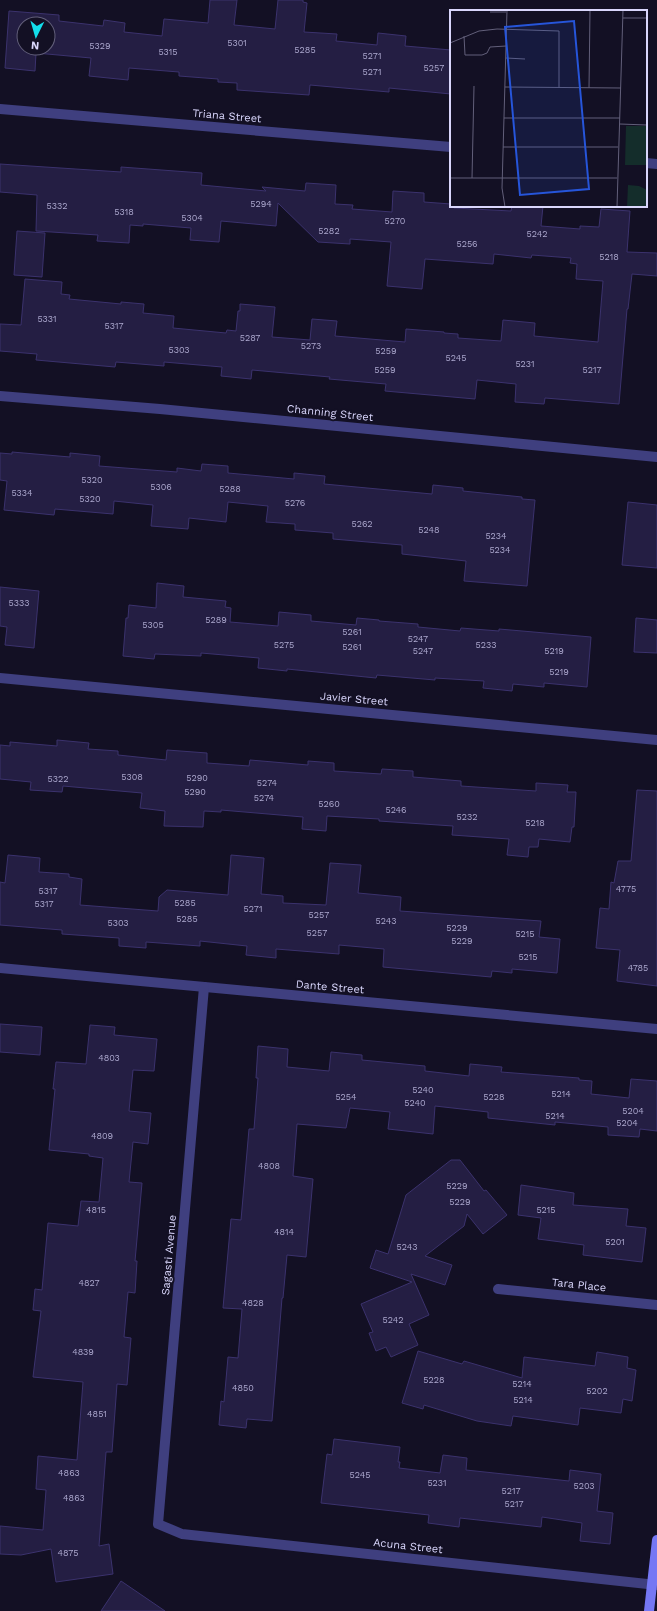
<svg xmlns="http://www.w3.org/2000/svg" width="657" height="1611" viewBox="0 0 657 1611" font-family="'Work Sans',sans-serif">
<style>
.building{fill:#241e43;stroke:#3b326d;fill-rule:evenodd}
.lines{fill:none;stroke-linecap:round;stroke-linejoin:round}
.minor{stroke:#3f3f7f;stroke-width:10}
.secondary{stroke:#7577f4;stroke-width:10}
.labels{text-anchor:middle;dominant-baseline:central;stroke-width:4;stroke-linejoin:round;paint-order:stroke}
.number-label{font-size:9px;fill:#aca8ce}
.street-label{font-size:11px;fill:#d9d6fc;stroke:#131024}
.inset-road{fill:none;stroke:#625f7a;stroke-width:1}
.view{fill:#2655da;fill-opacity:0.15;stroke:#2655da;stroke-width:2}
.inset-edge{fill:none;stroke:#d9d6fc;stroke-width:2}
</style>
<rect width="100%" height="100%" fill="#131024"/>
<g class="building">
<path d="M210,0H237L234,25L275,29L278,0H303V2L307,3L304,32L337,34L336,41L377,45L378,33L406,36L405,46L451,50V94L389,88V92L310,85L309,95L237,90V83L218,82V79L179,76V72L129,68L128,80L89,76L91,58L36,53L35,71L5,68L9,11L59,15V21L103,26L104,20L125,23L124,32L162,36L164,19L208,23ZM24,24H48V48H24Z"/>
<path d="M0,164L121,172V167L202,173L201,185L266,191L262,187L305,191L306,183L336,185L335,204L353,205L352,209L392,212L393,191L424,193V202L451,204V206H455L454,208L511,211L512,206H543L541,226L580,229V226L599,227L601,209L630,211L627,252L657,253V276L632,274L628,309H627L619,404L545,398L544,404L515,402L516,384L477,380L475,399L385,391L386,384L329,379L330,377L252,370L251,379L221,376L222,367L164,362V366L116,362L115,367L36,360L37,354L0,351V324L21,325L25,279L62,282L61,294L70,295L69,299L121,304V302L144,304L143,313L174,316L173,328L226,333L227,330L236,331L238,311H240V304L275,307L272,337L310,340L312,319L337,321L335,336L405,342L406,329L444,332V333L458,334V338L501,341L503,320L535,323L534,336L598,342L603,281L576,279L577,264L570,263L571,258L532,255L531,258L494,254L493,264L425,259L422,289L387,286L391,242L350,239V244L318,242L278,203L276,226L221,221L219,242L190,240L191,228L143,224V226L130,225L129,243L97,241L98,235L36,231L37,195L0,192Z"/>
<path d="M17,231L45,233L42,277L14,275Z"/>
<path d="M12,452L70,457V453L100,456L99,466L177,472V468L201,471L202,464L228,466V473L294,479V473L325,476L324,484L432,494L433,485L463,488V491L522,497V499L535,500L527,586L464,581L466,561L402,554V545L333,539V533L295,530V524L266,522L268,506L228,502L226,522L189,518L188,529L151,526L153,505L114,501L113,514L55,509L54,515L4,510L7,481L0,480V453L12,454Z"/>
<path d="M628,502L657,505V568L622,565Z"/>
<path d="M157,583L184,586L183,597L226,601L225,607L231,608L230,622L278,626L279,612L311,615V621L356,625L357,618L379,620V621L418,624V627L460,631L461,628L499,631V629L591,637L587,687L544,683V687L513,684L512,691L483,688L484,681L435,678V680L377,675L376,678L287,669V671L258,668L259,658L201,653V656L155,654L154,659L123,656L126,618H128L129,605L156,608Z"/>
<path d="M0,587L39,591L34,648L5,645L7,627L0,626Z"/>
<path d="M636,618L657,620V653L634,652Z"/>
<path d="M57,740L89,743L88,749L118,751V755L166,760L167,750L207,753V763L249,766L250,760L308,765V761L334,763V771L381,774L382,769L413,771V777L461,781V786L536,791V783L568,785L567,792H576L574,827H572L570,842L539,839L538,847H529L528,857L507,855L509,839L452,835L453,826L379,821V819L327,816L326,831L302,829L303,817L221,810V812L204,811L203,827L164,826L165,811L140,808L142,793L63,786L62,792L30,790L31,782L0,779V745L10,746V742L57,746Z"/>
<path d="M637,790L657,791V986L617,981L620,950L596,948L600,908L609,909L611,882L614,883L618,861H631Z"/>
<path d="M8,855L40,858L39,872L69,874V877L82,879L80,905L158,911L159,897L167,890L228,895L231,855L264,858L261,894L283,896V903L326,905L330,863L361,865L358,893L401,897L400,911L541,921L539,937L560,939L557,973L512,969V973L492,971L491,977L383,967L384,949L339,945V954L276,949V958L246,955L247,946L200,941V946L146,942V948L119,946V938L62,934V930L0,925V882L5,883Z"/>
<path d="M0,1024L42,1027L40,1055L0,1052Z"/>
<path d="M90,1025L115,1027L114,1035L157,1039L154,1071L133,1070L129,1111L151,1113L148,1144L133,1142L129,1182L142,1183L135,1261H137L135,1293L128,1292L124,1337L131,1338L127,1385L117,1384L112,1452H106L99,1546L109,1544L113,1574L56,1582L51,1549L21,1555L0,1554V1526L43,1530L46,1490L36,1489L38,1456L77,1460L83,1382L33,1377L41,1311L33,1310L35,1289L42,1290L48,1223L78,1226L81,1201L99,1202L103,1158L89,1156V1154L49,1150L55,1089H53L56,1062L86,1064Z"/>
<path d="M258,1046L288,1049L287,1067L329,1071L331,1052L362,1055V1060L425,1066V1071L469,1076L470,1064L502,1067L501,1072L579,1078V1080L592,1081L591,1094L629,1098L631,1079L657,1081V1131L640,1129L639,1137L608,1135V1127L555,1122V1125L488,1118V1112L435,1106L433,1134L388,1129L390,1112L350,1108L346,1128L297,1124L293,1176L313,1179L306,1257L287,1255L283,1298H282L272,1421L247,1419L246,1428L219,1425L221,1401L224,1402L228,1357L238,1358L242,1309L223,1308L231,1219L241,1220L249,1129H254L258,1078H256Z"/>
<path d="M451,1160H460L484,1191L486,1190L507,1215L483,1234L467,1214L464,1226L425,1256L452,1265L445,1285L411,1274L429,1315L409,1324L418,1345L391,1357L386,1347L376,1351L369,1333L373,1332L361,1304L412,1282L370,1268L376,1250L388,1254L406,1195Z"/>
<path d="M521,1185L574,1193L573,1205L628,1209L626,1226L646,1228L642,1262L583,1255L584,1245L538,1239L541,1218L518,1215Z"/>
<path d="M418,1351L462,1364L464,1361L522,1378L524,1357L595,1366L597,1352L628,1357L627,1368L636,1370L632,1401L623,1399L621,1413L580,1408L578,1425L513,1416L511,1426L477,1421L424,1405L423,1409L402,1403Z"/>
<path d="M334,1439L400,1447L398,1462H400L399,1468L440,1473L443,1455L467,1458L466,1470L569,1481L570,1470L601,1474L597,1511L613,1513L610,1544L580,1541L582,1523L542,1517L541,1527L460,1518L459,1527L428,1523L429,1515L321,1503L327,1454L332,1455Z"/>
<path d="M121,1581L165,1611H101Z"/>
</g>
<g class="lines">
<g class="minor">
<path d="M0,109L451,147"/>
<path d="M646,163L657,164"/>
<path d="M0,396L160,409L657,457"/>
<path d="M0,678L657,740"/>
<path d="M0,968L657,1029"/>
<path d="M204,987L158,1524L182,1534L657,1585"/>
<path d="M498,1289L657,1305"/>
</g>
<path class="secondary" d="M649,1611L657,1540"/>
</g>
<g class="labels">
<g class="number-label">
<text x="237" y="43">5301</text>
<text x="100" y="46">5329</text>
<text x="305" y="50">5285</text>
<text x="168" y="52">5315</text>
<text x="372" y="56">5271</text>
<text x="434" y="68">5257</text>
<text x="372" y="72">5271</text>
<text x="261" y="204">5294</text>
<text x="57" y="206">5332</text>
<text x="124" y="212">5318</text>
<text x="192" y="218">5304</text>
<text x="395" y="221">5270</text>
<text x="329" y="231">5282</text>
<text x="537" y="234">5242</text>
<text x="467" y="244">5256</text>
<text x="609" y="257">5218</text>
<text x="47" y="319">5331</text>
<text x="114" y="326">5317</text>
<text x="250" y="338">5287</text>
<text x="311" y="346">5273</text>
<text x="179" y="350">5303</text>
<text x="386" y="351">5259</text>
<text x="456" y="358">5245</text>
<text x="525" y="364">5231</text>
<text x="385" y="370">5259</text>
<text x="592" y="370">5217</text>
<text x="92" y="480">5320</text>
<text x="161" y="487">5306</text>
<text x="230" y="489">5288</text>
<text x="22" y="493">5334</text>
<text x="90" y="499">5320</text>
<text x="295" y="503">5276</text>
<text x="362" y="524">5262</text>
<text x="429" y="530">5248</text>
<text x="496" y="536">5234</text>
<text x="500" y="550">5234</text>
<text x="19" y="603">5333</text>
<text x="216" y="620">5289</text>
<text x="153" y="625">5305</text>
<text x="352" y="632">5261</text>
<text x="418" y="639">5247</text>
<text x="284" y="645">5275</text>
<text x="486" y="645">5233</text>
<text x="352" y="647">5261</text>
<text x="423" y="651">5247</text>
<text x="554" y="651">5219</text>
<text x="559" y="672">5219</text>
<text x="132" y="777">5308</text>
<text x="197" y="778">5290</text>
<text x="58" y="779">5322</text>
<text x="267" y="783">5274</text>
<text x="195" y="792">5290</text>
<text x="264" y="798">5274</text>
<text x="329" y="804">5260</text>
<text x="396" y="810">5246</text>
<text x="467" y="817">5232</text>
<text x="535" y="823">5218</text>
<text x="626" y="889">4775</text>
<text x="48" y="891">5317</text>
<text x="185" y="903">5285</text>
<text x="44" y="904">5317</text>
<text x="253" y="909">5271</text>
<text x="319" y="915">5257</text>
<text x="187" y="919">5285</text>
<text x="386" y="921">5243</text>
<text x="118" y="923">5303</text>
<text x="457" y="928">5229</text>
<text x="317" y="933">5257</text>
<text x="525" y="934">5215</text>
<text x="462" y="941">5229</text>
<text x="528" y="957">5215</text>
<text x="638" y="968">4785</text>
<text x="109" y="1058">4803</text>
<text x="423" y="1090">5240</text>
<text x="561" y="1094">5214</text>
<text x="346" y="1097">5254</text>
<text x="494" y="1097">5228</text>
<text x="415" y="1103">5240</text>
<text x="633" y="1111">5204</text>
<text x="555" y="1116">5214</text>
<text x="627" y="1123">5204</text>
<text x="102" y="1136">4809</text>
<text x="269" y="1166">4808</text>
<text x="457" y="1186">5229</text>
<text x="460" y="1202">5229</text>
<text x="96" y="1210">4815</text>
<text x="546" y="1210">5215</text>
<text x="284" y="1232">4814</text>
<text x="615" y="1242">5201</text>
<text x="407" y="1247">5243</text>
<text x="89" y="1283">4827</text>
<text x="253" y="1303">4828</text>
<text x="393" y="1320">5242</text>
<text x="83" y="1352">4839</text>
<text x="434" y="1380">5228</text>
<text x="522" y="1384">5214</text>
<text x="243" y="1388">4850</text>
<text x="597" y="1391">5202</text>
<text x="523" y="1400">5214</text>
<text x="97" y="1414">4851</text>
<text x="69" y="1473">4863</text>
<text x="360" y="1475">5245</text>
<text x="437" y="1483">5231</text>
<text x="584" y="1486">5203</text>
<text x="511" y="1491">5217</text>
<text x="74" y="1498">4863</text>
<text x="514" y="1504">5217</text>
<text x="68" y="1553">4875</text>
</g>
<g class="street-label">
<text transform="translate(227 116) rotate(5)">Triana Street</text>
<text transform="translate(330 413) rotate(6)">Channing Street</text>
<text transform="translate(354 699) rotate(5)">Javier Street</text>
<text transform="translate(330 987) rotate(5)">Dante Street</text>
<text transform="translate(169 1255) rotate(-85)">Sagasti Avenue</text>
<text transform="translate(579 1285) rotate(6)">Tara Place</text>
<text transform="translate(408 1546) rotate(6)">Acuna Street</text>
</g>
</g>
<g transform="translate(450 10)">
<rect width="197" height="197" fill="#131024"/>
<path d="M176,116H197V155H175ZM178,175L189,176L197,180V197H177Z" fill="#142d2b"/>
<path class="inset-road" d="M40,2H56M173,8H197M14,26L15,45H32L37,43L40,37L56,36M0,33L29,21L47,19L109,21V78M56,48L75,49M55,77L171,78M139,78L140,0M54,108H170M170,114L197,115M53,137H168M0,168H167M22,168L24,76M55,197L52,178L57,0M167,197L173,0"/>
<path class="view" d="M124,11L139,179L70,185L55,17Z"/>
<rect width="197" height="197" class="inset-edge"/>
</g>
<g transform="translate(36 36) rotate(185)"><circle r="19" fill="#131024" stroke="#625f7a"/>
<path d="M0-3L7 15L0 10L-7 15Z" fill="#13deeb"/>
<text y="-6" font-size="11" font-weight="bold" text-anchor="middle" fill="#d9d6fc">N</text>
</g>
</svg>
